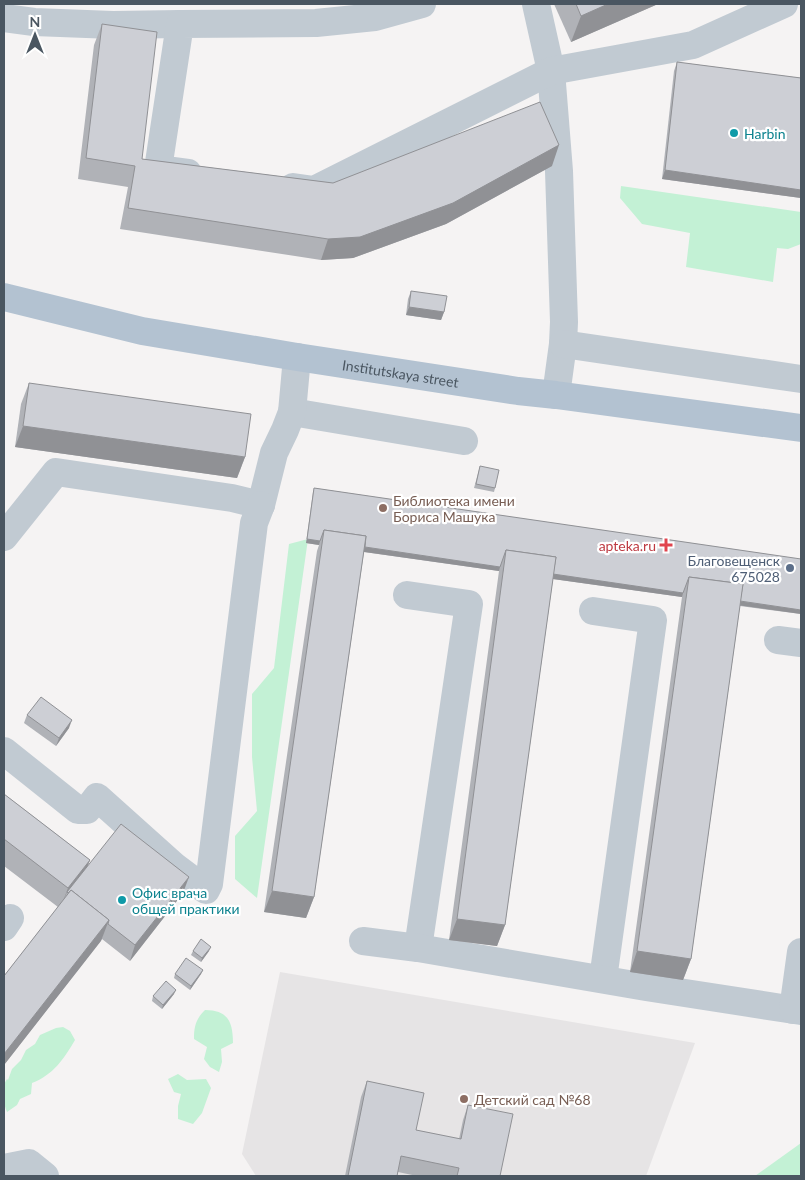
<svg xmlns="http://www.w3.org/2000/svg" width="805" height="1180" viewBox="0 0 805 1180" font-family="Lato,sans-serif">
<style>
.education{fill:#e6e4e5}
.green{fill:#c3f1d5}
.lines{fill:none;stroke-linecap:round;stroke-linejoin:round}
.minor{stroke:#c1cad2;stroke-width:28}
.major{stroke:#b3c2d1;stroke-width:28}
.wall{fill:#b0b2b7}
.shaded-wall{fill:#909195}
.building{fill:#cdcfd5;stroke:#909195}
.culture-dot{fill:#0f9aa8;stroke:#fff;stroke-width:2}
.education-dot{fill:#8d6e63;stroke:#fff;stroke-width:2}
.health-dot{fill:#e0444e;stroke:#fff;stroke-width:2}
.service-dot{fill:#5c6f8a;stroke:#fff;stroke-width:2}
.labels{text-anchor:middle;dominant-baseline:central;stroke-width:4.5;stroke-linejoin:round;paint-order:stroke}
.culture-label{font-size:14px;fill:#0d838f;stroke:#fff;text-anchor:start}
.street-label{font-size:14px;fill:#4a5661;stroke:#fff}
.education-label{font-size:14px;fill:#785e54;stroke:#fff;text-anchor:start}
.health-label{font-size:14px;fill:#be3a42;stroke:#fff;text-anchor:end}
.service-label{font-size:14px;fill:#4e5e75;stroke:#fff;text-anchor:end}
</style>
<rect width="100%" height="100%" fill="#f5f3f3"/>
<path class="education" d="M280,972L695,1043L646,1176H256L242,1154Z"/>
<g class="green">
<path d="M621,186L801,212V244L788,249L777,248L773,282L686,267L690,233L642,224L620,198Z"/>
<path d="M308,539L257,898L235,879V836L257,811L252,757V694L274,668L289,544Z"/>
<path d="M205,1010C228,1010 233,1022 233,1043L221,1049L222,1062L219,1072L210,1067L204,1059L207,1047L194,1039C194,1026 196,1019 205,1010Z"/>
<path d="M63,1027L70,1031L75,1040C64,1059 53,1075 32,1083L31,1094L20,1099L17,1105L7,1112C3,1103 1,1087 7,1079L8,1080L12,1069L21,1060L26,1050L35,1044L40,1035L56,1028Z"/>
<path d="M178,1074L187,1080L206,1079L211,1088L202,1113L193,1124L178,1119V1106L181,1094L174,1092L168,1079Z"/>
<path d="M801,1143V1176H755Z"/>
</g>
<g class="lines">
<g class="minor">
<path d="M536,4L551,71L559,171L564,322L563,344L556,395"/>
<path d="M4,18L34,22L113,25L180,24"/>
<path d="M188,173L158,169L180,24L316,23L375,17L422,4"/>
<path d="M293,187L314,190L551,71L693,45L784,4"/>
<path d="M563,344L801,379"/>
<path d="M292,412L464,441"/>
<path d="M4,537L56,472L232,498L261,505L274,453L285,430L292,412L297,357"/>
<path d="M407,595L469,604L418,948"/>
<path d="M593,611L653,620L603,979"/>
<path d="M778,640L801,643"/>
<path d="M4,751L78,810H87L97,797L174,866L206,890L209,884L254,523L261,505"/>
<path d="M4,927L10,918"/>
<path d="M363,941L418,948L646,987L801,1011"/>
<path d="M793,1010L801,952"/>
<path d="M4,1168L29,1163L45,1176"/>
</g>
<path class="major" id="s1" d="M4,297L142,331L297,357L518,391L556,395L801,428"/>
</g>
<g class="wall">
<path d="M554,4H658L571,42Z"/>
<path d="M102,24L142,159L333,183L552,166L446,224L353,258L321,260L120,229L128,187L78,179L94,45Z"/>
<path d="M677,62L801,78V198L662,179L674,71Z"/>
<path d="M411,291L444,312L441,320L406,315L408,299Z"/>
<path d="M29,383L245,457L237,478L15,447L21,404Z"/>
<path d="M480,466L495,488L494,492L474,488Z"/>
<path d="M314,488L770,555L801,614L740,606L691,959L683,980L630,972L682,597L553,579L505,925L497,946L449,940L499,571L364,552L314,897L306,918L264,912L317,551L319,545L306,543L313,492Z"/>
<path d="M27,715L69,728L56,746L24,723Z"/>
<path d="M4,794L90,860L87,867L183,893L130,961L102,939L4,1065V976L58,907L4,866Z"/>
<path d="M193,951H209L201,962L191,955Z"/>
<path d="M203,970L201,974L190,990L174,978L175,974Z"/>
<path d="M174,994L162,1009L152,1001L153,996Z"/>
<path d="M367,1081L416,1130L459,1139L463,1120L468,1105L500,1176H417L398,1172L397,1176H345L361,1097Z"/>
</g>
<g class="shaded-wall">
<path d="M608,4H658L571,42L581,16Z"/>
<path d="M559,145L552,166L446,224L353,258L321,260L328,239Z"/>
<path d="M665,170L801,190V198L662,179Z"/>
<path d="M409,307L444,312L441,320L406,315Z"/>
<path d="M23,426L245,457L237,478L15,447Z"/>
<path d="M307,539L320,541L319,545L306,543Z"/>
<path d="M323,541L500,567L499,571L322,546Z"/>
<path d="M504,567L683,593L682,597L503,572Z"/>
<path d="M687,594L801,610V614L686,598Z"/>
<path d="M72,720L69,728L56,746L59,738Z"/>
<path d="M90,860L82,881L67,892L60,909L68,888Z"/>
<path d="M189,877L183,893L130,961L135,945Z"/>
<path d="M272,891L314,897L306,918L264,912Z"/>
<path d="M457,919L505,925L497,946L449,940Z"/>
<path d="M109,920L101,941L4,1065V1054Z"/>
<path d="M211,947L209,951L201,962L202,958Z"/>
<path d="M637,951L691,959L683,980L630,972Z"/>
<path d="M203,970L201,974L190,990L191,986Z"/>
<path d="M176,990L174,994L162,1009L163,1005Z"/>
</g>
<g class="building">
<path d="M576,4H608L581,16Z"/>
<path d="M102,24L157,32L142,159L333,183L540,102L559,145L453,203L360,237L328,239L128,208L135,166L86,158Z"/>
<path d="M677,62L801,78V190L665,170Z"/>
<path d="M411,291L447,296L444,312L409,307Z"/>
<path d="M29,383L251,414L245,457L23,426Z"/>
<path d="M480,466L499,470L495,488L476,484Z"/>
<path d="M314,488L801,559V610L740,601L743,584L689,577L683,593L553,574L556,557L506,550L500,567L365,547L366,536L324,530L320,541L307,539Z"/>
<path d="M324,530L366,536L314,897L272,891Z"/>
<path d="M506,550L556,557L505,925L457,919Z"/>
<path d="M689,577L743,584L691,959L637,951Z"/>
<path d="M41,697L72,720L59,738L27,715Z"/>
<path d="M4,794L90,860L68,888L4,839Z"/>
<path d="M121,824L189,877L135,945L108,924L109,920L71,890L68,893L67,892Z"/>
<path d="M71,890L109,920L4,1054V976Z"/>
<path d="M201,939L211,947L202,958L193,951Z"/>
<path d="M186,958L203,970L191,986L175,974Z"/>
<path d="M166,981L176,990L163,1005L153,996Z"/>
<path d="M367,1081L424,1093L416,1130L461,1139L468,1105L513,1114L500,1176H457L459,1168L401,1156L397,1176H348Z"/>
</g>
<g class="culture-dot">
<circle cx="734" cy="133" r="5"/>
<circle cx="122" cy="900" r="5"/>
</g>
<g class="education-dot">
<circle cx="383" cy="508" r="5"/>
<circle cx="464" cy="1099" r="5"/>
</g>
<path class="health-dot" d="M663.5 537.5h5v5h5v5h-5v5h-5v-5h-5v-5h5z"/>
<circle class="service-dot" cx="790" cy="568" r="5"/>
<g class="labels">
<g class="culture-label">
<text x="744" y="133">Harbin</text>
<text x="132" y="892">Офис врача<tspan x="132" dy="16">общей практики</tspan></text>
</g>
<g class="street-label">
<text stroke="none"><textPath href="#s1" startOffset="404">Institutskaya street</textPath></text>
</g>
<g class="education-label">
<text x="393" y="500">Библиотека имени<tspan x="393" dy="16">Бориса Машука</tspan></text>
<text x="474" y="1099">Детский сад №68</text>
</g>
<g class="health-label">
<text x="656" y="545">apteka.ru</text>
</g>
<g class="service-label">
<text x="780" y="560">Благовещенск<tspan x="780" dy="16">675028</tspan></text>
</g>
</g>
<rect width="805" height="1180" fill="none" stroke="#4a5661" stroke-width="10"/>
<g transform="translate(35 35)" stroke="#ffffff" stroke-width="4" paint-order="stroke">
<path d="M0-4L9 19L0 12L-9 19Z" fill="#4a5661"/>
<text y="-8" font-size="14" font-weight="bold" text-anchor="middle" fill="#4a5661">N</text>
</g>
</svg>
